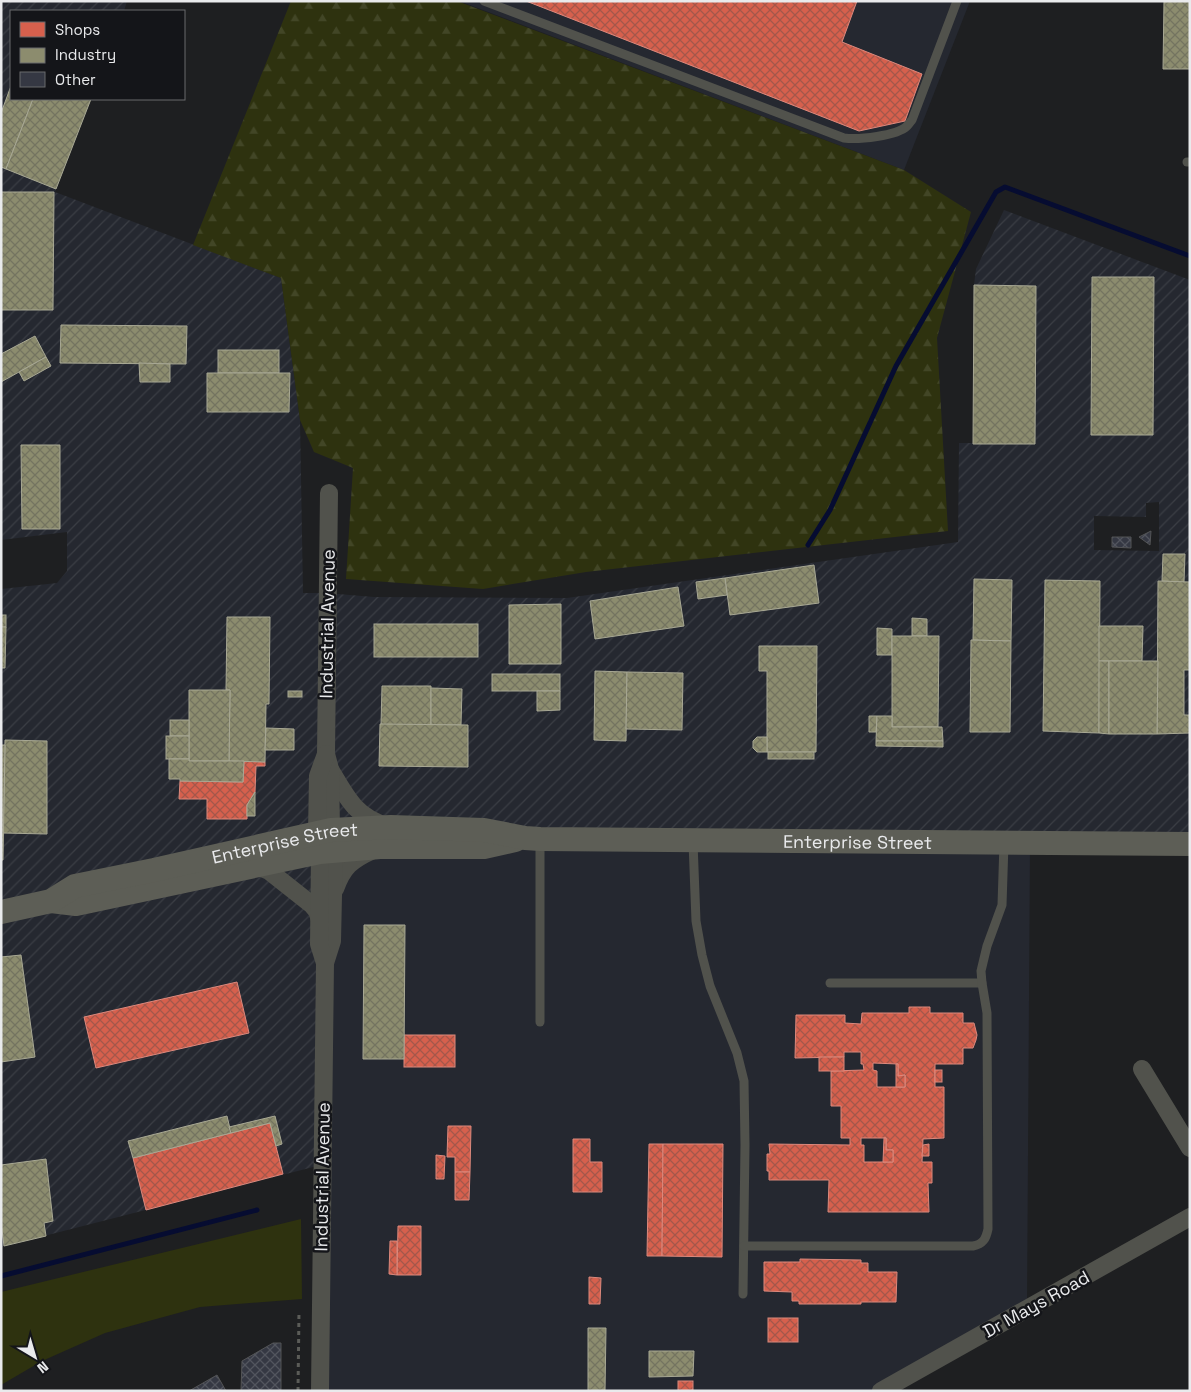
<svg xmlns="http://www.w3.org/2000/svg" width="1191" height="1392" viewBox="0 0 1191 1392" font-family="'Space Grotesk',sans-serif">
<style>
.built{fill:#252830}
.industrial{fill:url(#industrial-furrows);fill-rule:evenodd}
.green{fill:#2e320f}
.forest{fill:url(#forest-firs)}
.shops{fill:url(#shops-cross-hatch);stroke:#dc897d;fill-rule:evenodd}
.industry{fill:url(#industry-cross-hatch);stroke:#a8a894}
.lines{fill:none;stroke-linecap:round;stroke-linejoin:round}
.stream{stroke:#060c31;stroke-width:5}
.building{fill:url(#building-cross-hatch);stroke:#535456}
.path{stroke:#5b5c58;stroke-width:3;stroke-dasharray:4 4;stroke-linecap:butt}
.lane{stroke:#51524c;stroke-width:9}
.street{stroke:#51524c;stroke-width:18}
.secondary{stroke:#5d5e56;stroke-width:24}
.labels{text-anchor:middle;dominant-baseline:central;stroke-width:5;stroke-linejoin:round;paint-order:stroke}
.street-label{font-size:18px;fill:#e9eaec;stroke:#141519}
</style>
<defs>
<pattern id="industrial-furrows" width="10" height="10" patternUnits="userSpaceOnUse" patternTransform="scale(1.25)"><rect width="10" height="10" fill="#252830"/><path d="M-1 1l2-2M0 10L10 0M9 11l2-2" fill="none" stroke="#3a3d44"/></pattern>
<pattern id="forest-firs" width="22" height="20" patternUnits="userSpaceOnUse" patternTransform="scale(1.25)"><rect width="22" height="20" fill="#2e320f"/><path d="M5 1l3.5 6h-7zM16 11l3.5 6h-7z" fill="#424626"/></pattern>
<pattern id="shops-cross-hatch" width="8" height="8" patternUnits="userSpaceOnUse" patternTransform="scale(1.25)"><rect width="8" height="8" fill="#d6604d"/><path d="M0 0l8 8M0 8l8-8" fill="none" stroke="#a4574b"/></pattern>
<pattern id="industry-cross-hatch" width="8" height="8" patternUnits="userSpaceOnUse" patternTransform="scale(1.25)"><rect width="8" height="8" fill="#8c8c6e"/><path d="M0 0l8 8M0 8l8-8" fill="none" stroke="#747460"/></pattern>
<pattern id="building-cross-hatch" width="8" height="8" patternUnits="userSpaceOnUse" patternTransform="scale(1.25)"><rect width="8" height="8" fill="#353843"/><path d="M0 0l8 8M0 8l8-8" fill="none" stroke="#52555e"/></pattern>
</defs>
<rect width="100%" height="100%" fill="#1e1f21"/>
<g class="built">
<path d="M459,1H970L904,170Z"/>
<path d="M325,840L1030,842L1027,1307L879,1391H319Z"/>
</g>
<path class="industrial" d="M1,1H127L124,11H11V99H91L55,192L281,278L300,420L303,593H326L374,597L567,598L958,542L959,443H973L974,285L976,269L1004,210L1190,280V843L325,841L321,1165L1,1247V589L57,583L67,571V532L1,540ZM1159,502V551L1094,550V516L1146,517V503Z"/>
<path class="green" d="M301,1219L302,1299L200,1307L105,1333L42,1361L1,1385V1292Z"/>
<path class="forest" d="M291,1H457L904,170L971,212L937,338L948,531L586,572L483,589L346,579L353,468L314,452L300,420L281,278L193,245Z"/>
<g class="shops">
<path d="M526,1H857L842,42L922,74L905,121L859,131Z"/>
<path d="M244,761L265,762V766H256L255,792L247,805V819H207V799H179L180,781L243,782Z"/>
<path d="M237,982L249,1033L96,1068L84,1017Z"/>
<path d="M909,1007H930V1013H963V1023H974L977,1035L976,1040L973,1048H963V1064H935V1087H944V1138L923,1139L922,1162H932V1183H928L929,1212H828L829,1180H769V1171H767V1154H770L769,1144L850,1145V1138H841V1106H831V1071L864,1070L863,1064H861V1052H844V1057L795,1058L796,1015H845V1023L861,1024L862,1013H909ZM873,1063L898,1064V1076L905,1075V1087H877V1071L873,1070ZM861,1138H886V1150H893V1162H864V1145H861Z"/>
<rect x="404" y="1035" width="51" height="32"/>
<rect x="819" y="1057" width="25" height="14"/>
<path d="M896,1064H898V1076L905,1075V1087H896Z"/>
<rect x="935" y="1070" width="7" height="12"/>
<path d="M270,1123L283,1174L146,1210L133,1158Z"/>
<path d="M448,1126H471L470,1172H455V1157H447Z"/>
<path d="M884,1138H886V1150H893V1162H883Z"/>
<path d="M573,1139H590V1162H602V1192H573Z"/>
<path d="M649,1144H663L662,1256H647Z"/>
<path d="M663,1144H723L722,1257L662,1256Z"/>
<path d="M929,1144V1156H922L923,1145Z"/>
<path d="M436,1155L445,1156L444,1179H436Z"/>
<path d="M455,1172H470L469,1200H455Z"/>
<path d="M398,1226H421V1275H397Z"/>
<path d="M390,1241H397V1275L389,1274Z"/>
<path d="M800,1259L861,1260V1263H868V1272H897L896,1302H861V1304H799V1301H792V1292L764,1291V1262H800Z"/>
<path d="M589,1277L601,1278L600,1304H589Z"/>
<rect x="768" y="1318" width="30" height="24"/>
<rect x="678" y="1381" width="15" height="10"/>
</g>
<g class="industry">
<path d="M1164,1H1190V69H1163Z"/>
<path d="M11,86V99H33L6,169L1,167V113Z"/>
<path d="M33,99H91L56,189L6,169Z"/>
<path d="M1,192H54L53,310H1Z"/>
<path d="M1092,277H1154L1153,435H1091Z"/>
<path d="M974,285L1036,286L1035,444H973Z"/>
<path d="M61,325L187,326L186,364L60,363Z"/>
<path d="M35,336L46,357L1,382V354Z"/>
<rect x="218" y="350" width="61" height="23"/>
<path d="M46,357L51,366L24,381L19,372Z"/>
<path d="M139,363L170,364V382H140Z"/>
<path d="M207,373H290L289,412H207Z"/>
<path d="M21,445H60V529H22Z"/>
<path d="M1163,554H1185L1184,582L1162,581Z"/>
<path d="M814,565L819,603L730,615L725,578Z"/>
<path d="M725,578L727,595L698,599L696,582Z"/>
<path d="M974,579L1012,580L1011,641L973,640Z"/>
<path d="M1045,580L1100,581L1099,733L1043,731Z"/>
<path d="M1158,581L1190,582V670H1184V715H1190V733L1157,734Z"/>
<path d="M678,587L684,626L595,639L590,601Z"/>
<path d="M561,604V664H509V605Z"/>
<rect x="1" y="615" width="5" height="12"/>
<path d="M227,617H270L269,704H266L265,762L229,761L230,690H226Z"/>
<path d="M912,618L927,619V636H912Z"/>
<rect x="374" y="624" width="104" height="33"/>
<path d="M1099,626H1143L1142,661H1099Z"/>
<path d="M1,627H6L5,668H1Z"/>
<path d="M877,628L892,629V655H877Z"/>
<path d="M892,636H939L938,727H892Z"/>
<path d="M971,640L1011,641L1010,732H970Z"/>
<path d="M759,646H817L816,752H767V671H759Z"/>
<path d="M1099,661H1109V734L1099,733Z"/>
<path d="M1109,661H1158L1157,734H1109Z"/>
<path d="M595,671L627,672L626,741L594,740Z"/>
<path d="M627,672L683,673L682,730L626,729Z"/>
<rect x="492" y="674" width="68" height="17"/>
<path d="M382,686H431V725H381Z"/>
<path d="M431,688L462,689L461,725H431Z"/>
<path d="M189,690H230L229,761H189Z"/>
<rect x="288" y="691" width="14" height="6"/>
<path d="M537,691H560V710L537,711Z"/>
<path d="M869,716H877L876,732H869Z"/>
<path d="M877,716H892V727H942L943,741H876Z"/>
<rect x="170" y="720" width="19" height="16"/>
<path d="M380,724L468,725V767L379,766Z"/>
<path d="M266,728L294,729V750H265Z"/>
<rect x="166" y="736" width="23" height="23"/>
<path d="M757,737H767V752H757L753,748V741Z"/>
<path d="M5,740L47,741V834L3,833Z"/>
<path d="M876,741H943V747L876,746Z"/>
<path d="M1,745H5L3,860H1Z"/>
<rect x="768" y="752" width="46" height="7"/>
<path d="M169,759H189V761H244L243,782L180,781V779H169Z"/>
<path d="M255,792V816H247V805Z"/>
<path d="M364,925H405L404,1059H363Z"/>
<path d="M21,955L35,1057L1,1062V957Z"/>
<path d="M227,1116L231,1133L133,1158L128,1141Z"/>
<path d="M275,1116L282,1144L276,1146L270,1123L231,1133L229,1127Z"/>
<path d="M46,1159L53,1221L44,1223L46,1236L4,1246L1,1222V1165Z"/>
<path d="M588,1328H606L605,1391H588Z"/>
<path d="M649,1351H694L693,1376L649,1377Z"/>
</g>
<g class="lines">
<g class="stream">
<path d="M808,545L830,510L896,366L996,192L1005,187L1190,256"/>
<path d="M1,1276L257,1210"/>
</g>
</g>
<g class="building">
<path d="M1151,531L1150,545L1139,537Z"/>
<path d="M1112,537H1131V548L1112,547Z"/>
<path d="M273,1343H281V1391H241L242,1361Z"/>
<path d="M217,1375L226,1391H189Z"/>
</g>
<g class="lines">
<path class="path" d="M298,1391L299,1311"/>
<g class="lane">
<path d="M484,1L844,138C858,140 897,136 907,126C909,124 910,122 912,120L957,1"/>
<path d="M1187,162H1190"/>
<path d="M693,842L696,921L702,955L710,986L737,1053L744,1081L745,1145L743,1294"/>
<path d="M830,983H982"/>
<path d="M540,1022V840"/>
<path d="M744,1246H973C983,1244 986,1239 988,1229L987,1013L982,983L981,971L987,946L1002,905L1004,843"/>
</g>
<g class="street">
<path d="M331,771C347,798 356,817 387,826"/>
<path d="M253,867L262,868L269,871L312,905L317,911L320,920"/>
<path d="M335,889C343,867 351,860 373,850"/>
<path d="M325,963L332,941L334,850L331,830L330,769L326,754L329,493"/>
<path d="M1142,1069L1190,1148"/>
<path d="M320,1391L325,963L319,944L320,852L317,833L318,776L326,754"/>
<path d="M881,1391L1190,1217"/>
</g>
<g class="secondary">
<path d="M51,901L76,904L320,852L380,847H484L515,840"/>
<path id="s1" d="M1,912L51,901L75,886L154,870L331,830L391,827L484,830L525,838L540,839L1190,844"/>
</g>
</g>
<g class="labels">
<g class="street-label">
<text transform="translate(327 624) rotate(-89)">Industrial Avenue</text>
<text stroke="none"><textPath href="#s1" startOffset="869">Enterprise Street</textPath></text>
<text stroke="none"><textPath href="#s1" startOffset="294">Enterprise Street</textPath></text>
<text transform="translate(322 1177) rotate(-89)">Industrial Avenue</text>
<text transform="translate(1036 1304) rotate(-29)">Dr Mays Road</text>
</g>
</g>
<rect width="1191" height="1392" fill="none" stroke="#e9eaec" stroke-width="5"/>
<rect x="10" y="10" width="175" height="90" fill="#141519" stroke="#696a6d"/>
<rect x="20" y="22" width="25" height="15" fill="#d6604d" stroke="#696a6d"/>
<text x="55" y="35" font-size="15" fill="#e9eaec">Shops</text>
<rect x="20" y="48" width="25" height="15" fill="#8c8c6e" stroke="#696a6d"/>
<text x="55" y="60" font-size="15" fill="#e9eaec">Industry</text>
<rect x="20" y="72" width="25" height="15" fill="#353843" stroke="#696a6d"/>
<text x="55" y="85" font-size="15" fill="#e9eaec">Other</text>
<g transform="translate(35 1357) rotate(142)" stroke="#141519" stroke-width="4" paint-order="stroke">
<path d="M0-4L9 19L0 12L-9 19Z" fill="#e9eaec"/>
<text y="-8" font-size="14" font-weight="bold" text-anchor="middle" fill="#e9eaec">N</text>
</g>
</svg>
